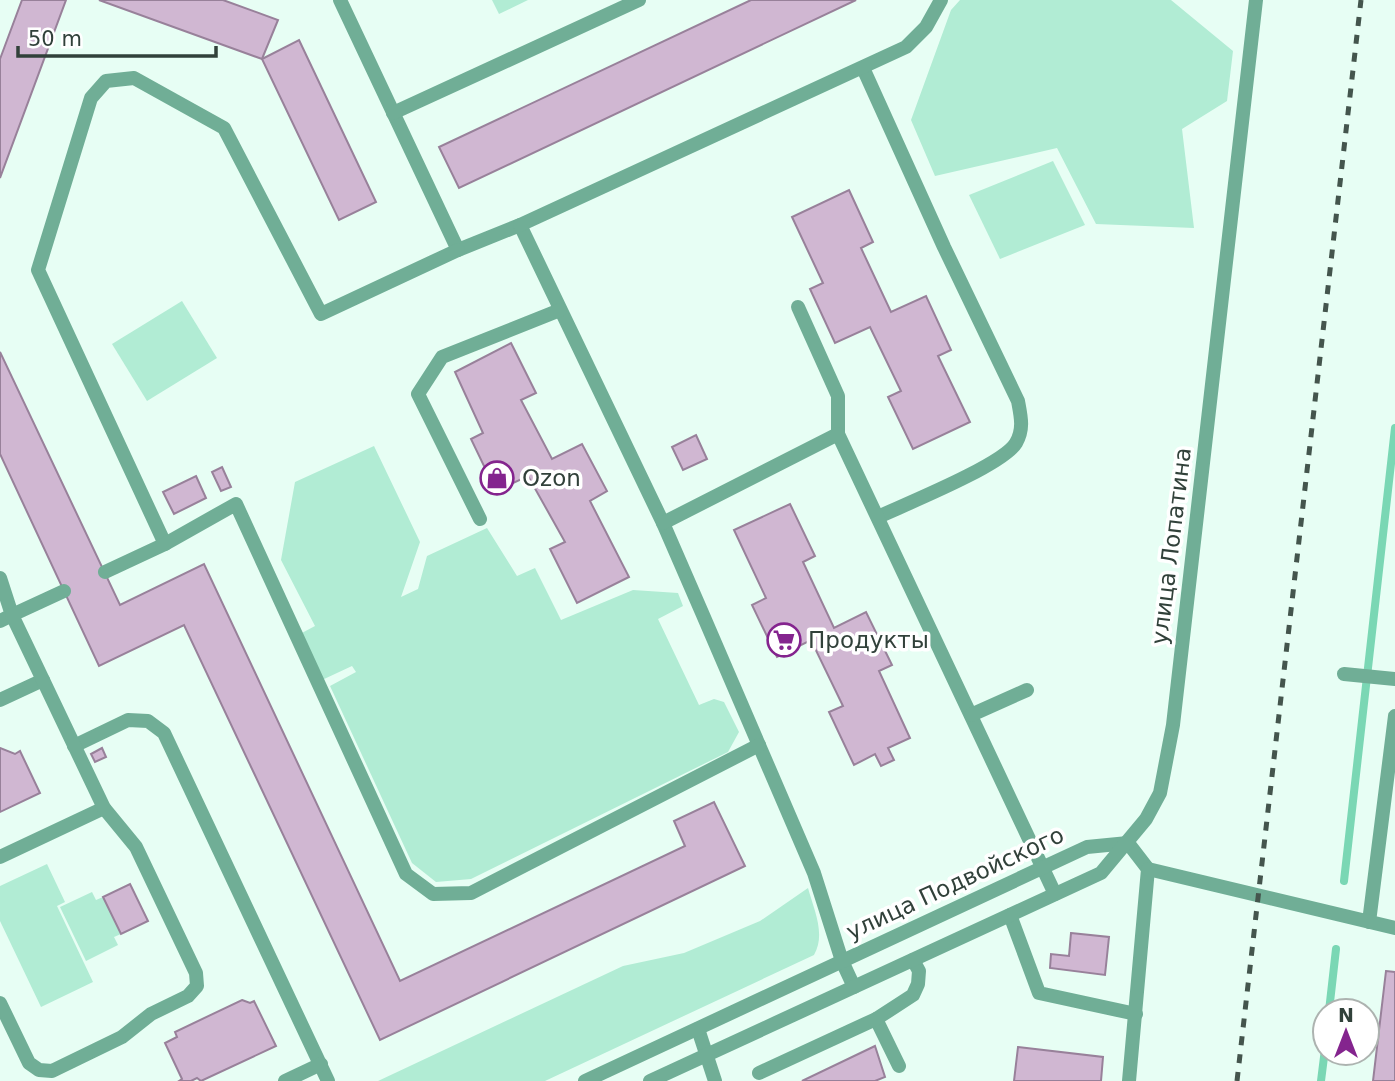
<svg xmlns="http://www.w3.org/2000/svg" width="1395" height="1081" viewBox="0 0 1395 1081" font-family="'DejaVu Sans',sans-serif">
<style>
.green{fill:#b1ecd4}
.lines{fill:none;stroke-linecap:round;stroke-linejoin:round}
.stream{stroke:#7ad7b4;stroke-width:8}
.building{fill:#d0b7d2;stroke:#98819a;stroke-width:2}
.service{stroke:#70ae96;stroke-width:14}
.minor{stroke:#70ae96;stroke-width:14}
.rail{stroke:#44554d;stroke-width:5;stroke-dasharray:9 9;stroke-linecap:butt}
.labels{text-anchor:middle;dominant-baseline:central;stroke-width:7;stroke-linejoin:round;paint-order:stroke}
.poi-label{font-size:23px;fill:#31413a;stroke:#fff;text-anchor:start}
.street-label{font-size:23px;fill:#31413a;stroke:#fff}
</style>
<rect width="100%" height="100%" fill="#e7fef4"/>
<g class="green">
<path d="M492,0H528L499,14Z"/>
<path d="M960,0H1171L1233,51L1227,101L1182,129L1194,228L1096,224L1057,148L935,176L911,120L951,10Z"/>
<path d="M1053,161L1085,225L1000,259L969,195Z"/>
<path d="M182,301L217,358L147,401L112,344Z"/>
<path d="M374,446L420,542L401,597L418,589L427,556L487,528L517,576L535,568L561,620L633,590L678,593L683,606L658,619L699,705L714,699L724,702L739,732L728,752L471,879L436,882L412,863L330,686L356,672L352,666L322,680L300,634L315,626L281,560L295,482Z"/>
<path d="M47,864L65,902L57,906L93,982L41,1007L0,921V886Z"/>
<path d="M808,888C814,910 826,934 814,955L545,1081H378L623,966L684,953L760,921Z"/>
<path d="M92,892L96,900L103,897L121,934L114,937L118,945L86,961L60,907Z"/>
</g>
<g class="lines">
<g class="stream">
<path d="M1344,881L1395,428"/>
<path d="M1329,1011L1336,949"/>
<path d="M1321,1081L1325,1049"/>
</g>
</g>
<g class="building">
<path d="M22,0H66L0,178V59Z"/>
<path d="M99,0H223L278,20L262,59Z"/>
<path d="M751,0H856L459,188L439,147Z"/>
<path d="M299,40L376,202L339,220L262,59Z"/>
<path d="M849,190L873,242L861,248L891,312L926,296L951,350L938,356L970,422L913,449L888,397L901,391L870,327L835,343L810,289L823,283L792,217Z"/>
<path d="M511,343L536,393L521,400L552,459L582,444L607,491L590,501L629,577L577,603L550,549L565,542L528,476L496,491L471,439L483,433L455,372Z"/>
<path d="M0,352L120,605L204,564L400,981L685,846L674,821L714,802L745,866L380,1040L184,625L99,666L0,454Z"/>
<path d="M696,435L707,459L683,470L672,447Z"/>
<path d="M222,467L231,487L221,491L212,472Z"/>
<path d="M196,476L206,498L174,514L163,492Z"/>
<path d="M790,504L815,556L803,562L834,628L866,612L892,665L879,671L910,738L888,748L894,760L881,766L875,754L854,765L829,712L843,706L811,640L777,657L752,605L766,598L734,530Z"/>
<path d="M0,748L15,754L20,751L40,793L0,812Z"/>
<path d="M102,748L106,757L95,762L91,754Z"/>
<path d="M130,884L148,921L121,934L103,897Z"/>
<path d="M1071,933L1109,937L1105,975L1050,968L1051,954L1069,956Z"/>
<path d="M1386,971L1395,972V1081H1373Z"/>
<path d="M242,1000L250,1003L254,1001L276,1046L201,1081L197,1078L191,1081H179L182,1079L165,1043L177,1037L175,1032Z"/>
<path d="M875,1046L885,1077L875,1081H802Z"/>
<path d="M1018,1047L1103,1057L1101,1081H1014Z"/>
</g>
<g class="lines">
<g class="service">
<path d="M340,0L458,250L520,225L663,523L703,615L814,873L842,961L854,987"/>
<path d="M863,68L944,247L1018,401C1021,417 1024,429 1016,443C1003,465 906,504 878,517"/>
<path d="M393,113L639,0"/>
<path d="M520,225L906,47L926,27L941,0"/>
<path d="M798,307L838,396V434"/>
<path d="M480,519L418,394L442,357L560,310"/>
<path d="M663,523L838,434L1055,894"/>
<path d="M165,544L38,270L91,98L106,81L134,78L224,128L321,314L458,250"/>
<path d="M105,572L165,544L236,504L406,874L433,894L471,893L759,745"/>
<path d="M0,578L12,615L0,621"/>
<path d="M1344,674L1395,679"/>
<path d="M0,700L43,680"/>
<path d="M971,715L1027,690"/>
<path d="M74,746L128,720L148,721L164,733L328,1081"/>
<path d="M0,857L104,808"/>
<path d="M1010,915L1039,993L1136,1014"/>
<path d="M1369,922L1395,716"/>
<path d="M0,1003L29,1063L39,1070L52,1071L122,1037L151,1014L188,996L197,986L196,973L136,847L104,808L12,615L64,591"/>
<path d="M876,1019L899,1066"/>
<path d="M698,1029L715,1081"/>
<path d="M759,1073L876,1019L913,995L918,984L919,971L913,960"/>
<path d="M285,1081L321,1064"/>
</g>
<g class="minor">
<path d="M1128,843L1148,869L1129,1081"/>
<path d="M1148,869L1395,928"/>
<path d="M585,1081L1087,847L1128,843"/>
<path d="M650,1081L1101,873L1146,819L1160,793L1173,725L1256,0"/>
</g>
<path class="rail" d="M1237,1081L1361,0"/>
</g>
<defs>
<symbol id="shop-ring" viewBox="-11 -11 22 22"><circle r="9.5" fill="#fff" stroke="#84248e" stroke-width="1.5"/><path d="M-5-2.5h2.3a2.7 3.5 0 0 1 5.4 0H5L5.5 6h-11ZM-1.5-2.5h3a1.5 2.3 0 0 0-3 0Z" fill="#84248e"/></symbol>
<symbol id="supermarket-ring" viewBox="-11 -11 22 22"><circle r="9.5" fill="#fff" stroke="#84248e" stroke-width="1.5"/><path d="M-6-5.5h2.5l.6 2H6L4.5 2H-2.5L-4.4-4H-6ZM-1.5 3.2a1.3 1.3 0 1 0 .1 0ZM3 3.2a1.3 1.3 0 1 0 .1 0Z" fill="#84248e"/></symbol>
</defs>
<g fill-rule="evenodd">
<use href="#shop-ring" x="478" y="459" width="38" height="38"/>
<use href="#supermarket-ring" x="765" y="621" width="38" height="38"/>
</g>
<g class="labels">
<g class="poi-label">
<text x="522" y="478">Ozon</text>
<text x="808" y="640">Продукты</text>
</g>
<g class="street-label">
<text transform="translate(1171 546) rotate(-83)">улица Лопатина</text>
<text transform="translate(955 883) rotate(-25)">улица Подвойского</text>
</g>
</g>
<g transform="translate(1346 1032)"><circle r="33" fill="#ffffff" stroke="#adb3b0" stroke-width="2"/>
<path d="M0-5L12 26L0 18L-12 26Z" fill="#84248e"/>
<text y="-10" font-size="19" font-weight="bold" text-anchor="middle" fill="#31413a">N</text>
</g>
<path d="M18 46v10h198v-10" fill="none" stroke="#31413a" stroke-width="3.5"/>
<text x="28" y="46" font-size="21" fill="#31413a" stroke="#ffffff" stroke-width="5" paint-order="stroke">50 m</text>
</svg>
